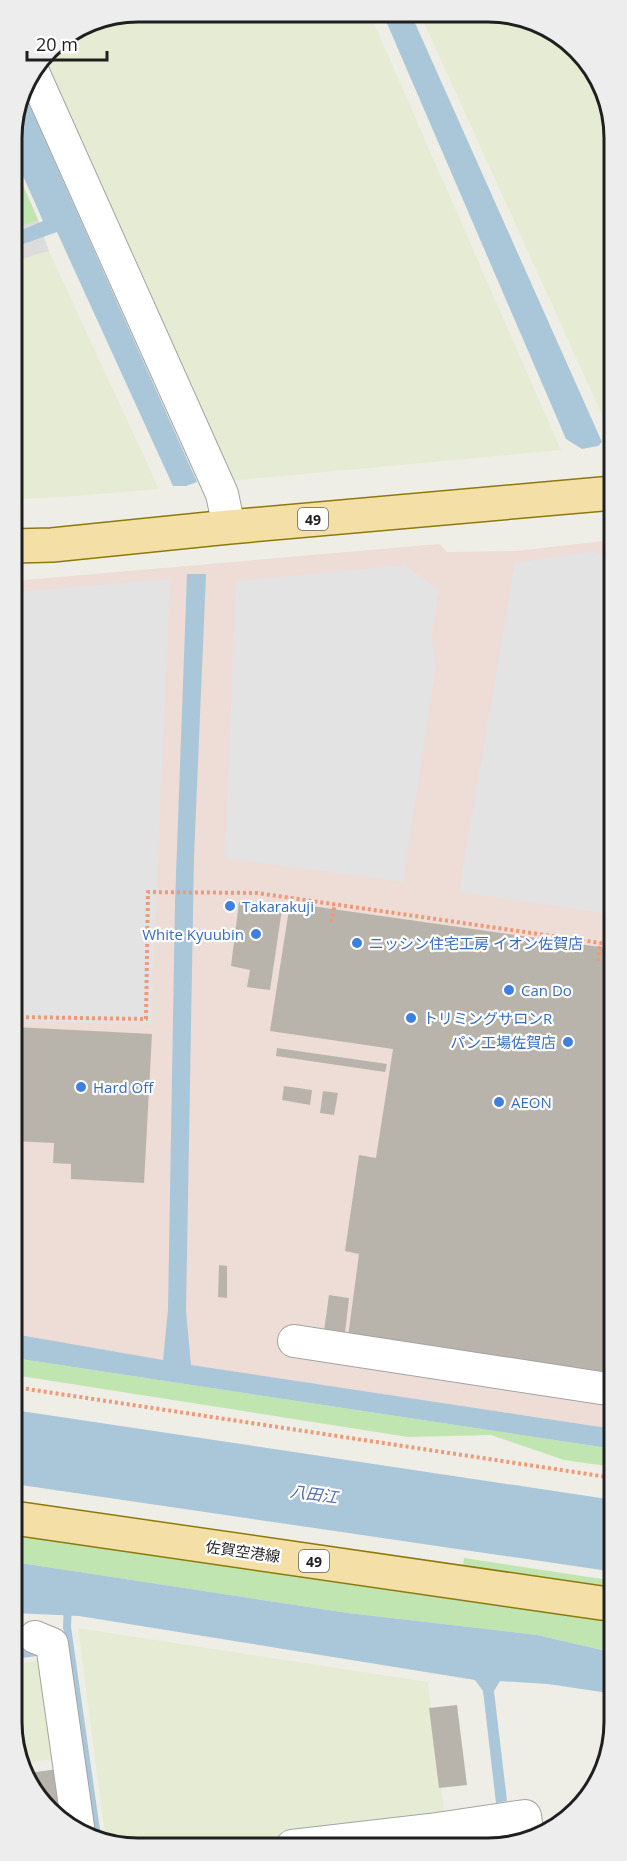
<svg xmlns="http://www.w3.org/2000/svg" width="627" height="1861" viewBox="0 0 627 1861" font-family="'Open Sans','Noto Sans JP',sans-serif">
<style>
.residential{fill:#dddcdc}
.commercial{fill:#eedcd7}
.farmland{fill:#e6ecd3}
.grass{fill:#c1e5b0}
.parking{fill:#e3e3e3}
.water{fill:#aac6d9}
.lines{fill:none;stroke-linecap:round;stroke-linejoin:round}
.stream{stroke:#aac6d9;stroke-width:8}
.building{fill:#b8b4ac}
.minor-casing{stroke:#a3a3a3;stroke-width:34}
.major-casing{stroke:#8e790c;stroke-width:36}
.path{stroke:#ee9978;stroke-width:4;stroke-dasharray:3 3;stroke-linecap:butt}
.minor{stroke:#fff;stroke-width:32}
.major{stroke:#f4e0a6;stroke-width:33}
.shop-dot{fill:#3f7fe0;stroke:#fff;stroke-width:2}
.labels{text-anchor:middle;dominant-baseline:central;stroke-width:4.5;stroke-linejoin:round;paint-order:stroke}
.shield{fill:#fff;stroke:#626262;stroke-width:1.5}
.shield-label{font-size:14px;font-weight:bold;fill:#1f1f1f}
.shop-label{font-size:15px;fill:#366cbe;stroke:#fff;text-anchor:start}
.street-label{font-size:15px;fill:#1f1f1f;stroke:#fff}
.water-label{font-size:16px;font-style:italic;fill:#536ea7;stroke:#fff}
.rim{fill:none;stroke:#1f1f1f;stroke-width:3}
</style>
<rect width="100%" height="100%" fill="#efeee6"/>
<path class="residential" d="M12,160L38,220L49,251L12,262Z"/>
<path class="commercial" d="M603,541L613,552L614,1429L163,1361L14,1334L13,581L439,544L447,552L516,551Z"/>
<g class="farmland">
<path d="M139,12L370,14L561,450L230,481L43,60L55,44L91,22Z"/>
<path d="M420,14L513,15L578,49L612,114L613,439Z"/>
<path d="M49,251L159,489L63,497L13,499L12,262Z"/>
<path d="M78,1628L428,1682L445,1816L204,1846H114L106,1843Z"/>
<path d="M48,1659L62,1758L23,1763L15,1747L14,1664Z"/>
</g>
<g class="grass">
<path d="M12,160L38,220L12,229Z"/>
<path d="M14,1358L614,1449V1467L564,1460L491,1435L408,1437L14,1375Z"/>
<path d="M14,1532L615,1620V1653L537,1635L348,1613L14,1562Z"/>
<path d="M464,1558L615,1581V1595L462,1571Z"/>
</g>
<g class="parking">
<path d="M595,551L613,562L614,915L459,892L515,563Z"/>
<path d="M404,565L439,590L431,636L436,665L403,882L225,858L236,581Z"/>
<path d="M170,579L151,1025L14,1021L13,592Z"/>
</g>
<g class="water">
<path d="M383,14H411L602,442L598,446L582,449L566,439Z"/>
<path d="M23,91L197,482L186,486H173L57,232L12,248V234L43,221L12,151V130Z"/>
<path d="M187,574H206L194,857L186,1311L191,1365L614,1429V1449L14,1358V1334L163,1360L168,1310L175,903Z"/>
<path d="M14,1410L614,1500L615,1572L14,1484Z"/>
<path d="M14,1562L348,1613L537,1635L615,1653V1694L548,1684L500,1681L494,1691L507,1801L496,1803L483,1691L475,1680L79,1616L14,1613Z"/>
</g>
<g class="lines">
<g class="stream">
<path d="M68,1606L67,1627L97,1837"/>
<path d="M14,1655L36,1652"/>
</g>
</g>
<g class="building">
<path d="M239,902L282,909L270,990L247,987L250,970L231,966Z"/>
<path d="M290,903L614,949V1377L348,1337L359,1254L345,1251L359,1155L376,1158L393,1049L270,1031Z"/>
<path d="M14,1027L152,1034L144,1183L71,1179V1164L53,1163L54,1143L14,1141Z"/>
<path d="M277,1048L387,1064L385,1072L276,1056Z"/>
<path d="M284,1086L312,1090L310,1105L282,1100Z"/>
<path d="M323,1091L338,1093L334,1115L320,1113Z"/>
<path d="M219,1265L227,1266V1298L218,1297Z"/>
<path d="M329,1295L349,1298L345,1333L324,1331Z"/>
<path d="M457,1705L467,1785L439,1788L429,1708Z"/>
<path d="M58,1769L63,1808L48,1810L28,1773Z"/>
</g>
<g class="lines">
<defs>
<g id="minor">
<path d="M33,72L222,494L229,527"/>
<path d="M294,1341L614,1390"/>
<path d="M35,1637L52,1644L78,1827"/>
<path d="M292,1846L430,1830L525,1816L528,1838"/>
</g>
<g id="major">
<path d="M13,546L52,545L229,527L613,493"/>
<path d="M14,1518L615,1605"/>
</g>
</defs>
<use href="#minor" class="minor-casing"/>
<use href="#major" class="major-casing"/>
<g class="path">
<path d="M331,922L335,904"/>
<path d="M598,961L600,943"/>
<path d="M14,1017L146,1019L148,892L257,893L614,945"/>
<path d="M14,1387L614,1478"/>
</g>
<use href="#minor" class="minor"/>
<use href="#major" class="major"/>
</g>
<g class="shop-dot">
<circle cx="230" cy="906" r="6"/>
<circle cx="256" cy="934" r="6"/>
<circle cx="357" cy="943" r="6"/>
<circle cx="509" cy="990" r="6"/>
<circle cx="411" cy="1018" r="6"/>
<circle cx="568" cy="1042" r="6"/>
<circle cx="81" cy="1087" r="6"/>
<circle cx="499" cy="1102" r="6"/>
</g>
<g class="labels">
<g class="shield">
<rect x="298" y="508" width="30" height="22" rx="4.5"/>
<rect x="299" y="1550" width="30" height="22" rx="4.5"/>
</g>
<g class="shield-label">
<text x="313" y="519">49</text>
<text x="314" y="1561">49</text>
</g>
<g class="shop-label">
<text x="242" y="906">Takarakuji</text>
<text x="244" y="934" text-anchor="end">White Kyuubin</text>
<text x="369" y="943">ニッシン住宅工房 イオン佐賀店</text>
<text x="521" y="990">Can Do</text>
<text x="423" y="1018">トリミングサロンR</text>
<text x="556" y="1042" text-anchor="end">パン工場佐賀店</text>
<text x="93" y="1087">Hard Off</text>
<text x="511" y="1102">AEON</text>
</g>
<g class="street-label">
<text transform="translate(243 1551) rotate(8)">佐賀空港線</text>
</g>
<g class="water-label">
<text transform="translate(314 1494) rotate(8)">八田江</text>
</g>
</g>
<path d="M0 0H627V1861H0ZM138 22H488A116 116 0 0 1 604 138V1722A116 116 0 0 1 488 1838H138A116 116 0 0 1 22 1722V138A116 116 0 0 1 138 22Z" fill="#ededed" fill-rule="evenodd"/>
<path class="rim" d="M138 22H488A116 116 0 0 1 604 138V1722A116 116 0 0 1 488 1838H138A116 116 0 0 1 22 1722V138A116 116 0 0 1 138 22Z"/>
<path d="M27 51v9h80v-9" fill="none" stroke="#1f1f1f" stroke-width="3"/>
<text x="36" y="51" font-size="18" fill="#1f1f1f" stroke="#ffffff" stroke-width="4.5" paint-order="stroke">20 m</text>
</svg>
